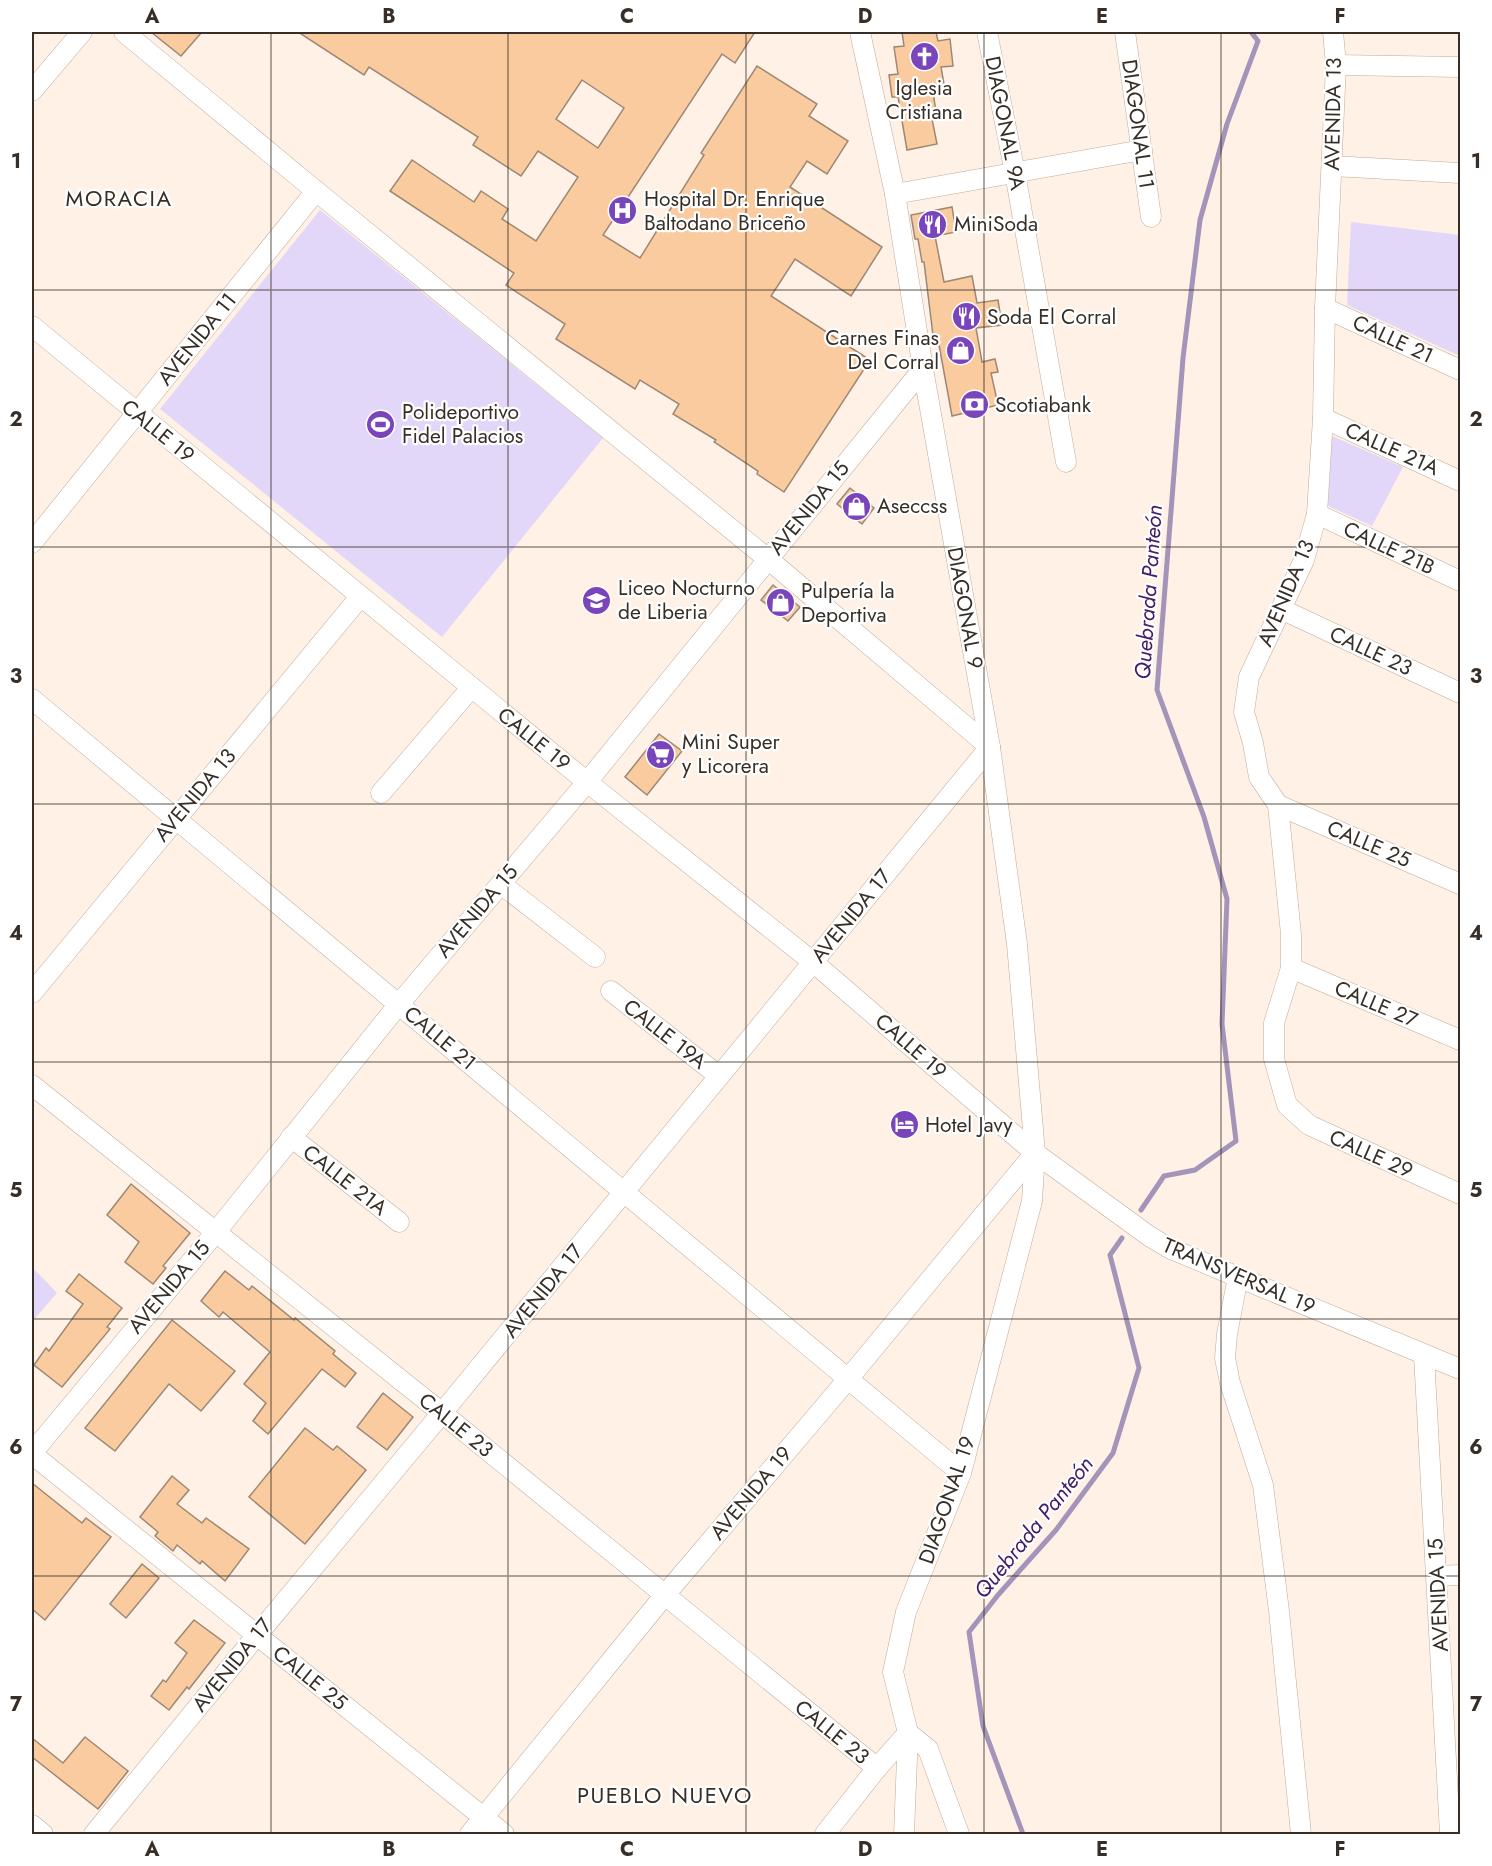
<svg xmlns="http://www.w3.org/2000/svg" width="1492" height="1866" viewBox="0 0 1492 1866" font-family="Jost,sans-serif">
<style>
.green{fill:#e3d7f9}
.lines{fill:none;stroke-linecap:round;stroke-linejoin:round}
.stream{stroke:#a494b9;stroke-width:5}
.building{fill:#fbcba0;stroke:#9d8875;stroke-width:1.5;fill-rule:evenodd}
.minor-casing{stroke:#c1ab98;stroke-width:21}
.minor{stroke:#fff;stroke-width:20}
.grid{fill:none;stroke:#372f27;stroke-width:1.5;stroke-opacity:0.55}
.labels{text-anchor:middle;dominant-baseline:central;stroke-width:4.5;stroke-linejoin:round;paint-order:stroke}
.poi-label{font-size:21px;fill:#372f27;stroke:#fff;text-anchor:start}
.street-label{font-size:21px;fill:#372f27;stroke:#fff}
.neighbourhood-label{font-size:22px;letter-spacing:1.5px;fill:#372f27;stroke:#fff}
.water-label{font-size:22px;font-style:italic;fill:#411c6a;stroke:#fff}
.neatline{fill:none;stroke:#372f27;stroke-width:2}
.grid-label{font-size:20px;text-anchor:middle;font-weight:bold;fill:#372f27}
</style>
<rect width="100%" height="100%" fill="#fff1e5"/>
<g class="green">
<path d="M320,210L603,438L442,637L160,409Z"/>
<path d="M1351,222L1460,235V356L1347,305Z"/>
<path d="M1332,436L1403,467L1372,526L1328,506Z"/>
<path d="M32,1267L57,1293L32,1322Z"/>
</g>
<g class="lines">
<g class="stream">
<path d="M1141,1210L1164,1176L1195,1170L1236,1141L1222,1024L1227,899L1204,817L1157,690L1183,358L1200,220L1227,124L1258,41L1251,32"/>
<path d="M1023,1834L983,1726L969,1632L998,1595L1056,1530L1113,1453L1139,1368L1110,1255L1122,1238"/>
</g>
</g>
<g class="building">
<path d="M151,32H202L181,56Z"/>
<path d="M298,32H755L735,63L722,54L603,235L640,258L704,155L701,153L757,66L817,104L809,116L848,141L827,174L807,161L790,187L882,247L851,296L795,259L771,296L870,360L784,492L757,474L758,471L714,442L716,440L673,414L679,404L640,380L635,389L556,339L565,324L506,285L514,273L390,191L412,160L474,202L481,191L508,209L502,219L536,241L578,177L538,151L521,176L473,145L478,137L369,67L364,75ZM582,80L624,108L598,148L556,119Z"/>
<path d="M902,32H936L938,41L950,39L953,66L941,67L945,90L933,92L937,118L932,119L937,144L907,150L898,97H892L889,75L898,74L894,47L904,46Z"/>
<path d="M952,207L956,232L935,236L944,282L972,276L977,303L998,300L1002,325L976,328L982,362L995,359L998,372L991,373L998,405L952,416L937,334L933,335L924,262H922L918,239H915L911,215Z"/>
<path d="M850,488L874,508L862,524L837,504Z"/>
<path d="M773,585L800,607L788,621L761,600Z"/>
<path d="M659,734L682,751L647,795L625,777Z"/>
<path d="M131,1184L190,1233L163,1266L166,1268L153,1284L125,1262L139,1242L107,1215Z"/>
<path d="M225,1271L249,1290L252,1286L294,1320L295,1318L335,1351L333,1354L356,1373L345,1387L322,1369L268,1434L253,1421L266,1403L244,1384L270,1352L223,1312L219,1317L201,1301Z"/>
<path d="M79,1274L122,1308L107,1327L110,1329L62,1387L34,1365L46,1348L49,1351L83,1304L66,1291Z"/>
<path d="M172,1320L235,1371L201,1411L169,1384L115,1451L85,1428Z"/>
<path d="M383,1393L413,1417L387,1450L357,1427Z"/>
<path d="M305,1428L333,1450L337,1446L366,1470L305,1544L249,1497Z"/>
<path d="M172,1476L189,1490L177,1504L202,1523L206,1518L249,1549L225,1581L202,1561L200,1564L177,1545L173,1551L155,1536L158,1532L140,1517Z"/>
<path d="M32,1483L82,1523L86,1518L111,1537L45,1620L32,1609Z"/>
<path d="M142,1564L159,1578L126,1618L110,1604Z"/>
<path d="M194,1620L225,1643L189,1689L187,1687L169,1710L151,1696L163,1680L166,1682L187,1653L175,1643Z"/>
<path d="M85,1737L128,1771L98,1809L32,1757V1738L63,1763Z"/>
</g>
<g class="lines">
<defs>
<g id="minor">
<path d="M124,32L316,191L768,559L990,747"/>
<path d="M860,32L895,194L923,369L990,747L1017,944L1035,1153L1032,1201L961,1473L906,1612L893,1672L908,1733L904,1834"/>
<path d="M987,32L1015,173L1066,462"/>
<path d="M1125,32L1151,217"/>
<path d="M1333,32L1336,65L1325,308L1323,418L1317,514L1304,560L1249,677L1244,712L1253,743L1259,777L1278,805L1291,934V968L1274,1023V1059L1287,1105L1309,1125L1460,1194"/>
<path d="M1336,65L1460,67"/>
<path d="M32,91L82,32"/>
<path d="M1332,166L1460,173"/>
<path d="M895,194L1142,150"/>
<path d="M1325,308L1460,370"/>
<path d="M32,326L587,782L813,962L1035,1153L1149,1236L1169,1248L1238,1277L1460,1369"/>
<path d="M1323,418L1460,481"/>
<path d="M1317,514L1460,581"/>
<path d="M32,543L316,191"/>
<path d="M1281,609L1460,693"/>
<path d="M32,699L961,1473"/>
<path d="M381,793L471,688"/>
<path d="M1278,805L1460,884"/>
<path d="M501,884L595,957"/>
<path d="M1291,968L1460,1040"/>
<path d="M611,991L719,1076"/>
<path d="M32,993L360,597"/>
<path d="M32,1085L442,1413L877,1768"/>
<path d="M291,1137L399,1222"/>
<path d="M1238,1277L1227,1334L1225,1358L1230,1383L1263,1485L1279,1611L1301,1834"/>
<path d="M1424,1355L1450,1834"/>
<path d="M32,1453L215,1233L399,1004L587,782L923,369"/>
<path d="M32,1454L504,1834"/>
<path d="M1437,1576L1460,1575"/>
<path d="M908,1733L928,1749L959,1834"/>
<path d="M32,1825L43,1834"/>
<path d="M94,1834L257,1635L442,1413L990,747"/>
<path d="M470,1834L664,1596L848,1379L1035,1153"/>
<path d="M825,1834L877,1768L908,1733"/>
</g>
</defs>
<use href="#minor" class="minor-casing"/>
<use href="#minor" class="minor"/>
</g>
<path class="grid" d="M271,32V1834M508,32V1834M746,32V1834M984,32V1834M1221,32V1834M32,290H1460M32,547H1460M32,804H1460M32,1062H1460M32,1319H1460M32,1576H1460"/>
<defs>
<symbol id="church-disc" viewBox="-11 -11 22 22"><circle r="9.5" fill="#7a44bb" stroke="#fff"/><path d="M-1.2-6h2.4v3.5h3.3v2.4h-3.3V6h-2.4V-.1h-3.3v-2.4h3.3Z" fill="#fff"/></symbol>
<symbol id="hospital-disc" viewBox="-11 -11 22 22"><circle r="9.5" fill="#7a44bb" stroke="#fff"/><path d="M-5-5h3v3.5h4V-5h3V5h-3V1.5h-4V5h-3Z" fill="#fff"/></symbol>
<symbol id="restaurant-disc" viewBox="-11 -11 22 22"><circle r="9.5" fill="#7a44bb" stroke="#fff"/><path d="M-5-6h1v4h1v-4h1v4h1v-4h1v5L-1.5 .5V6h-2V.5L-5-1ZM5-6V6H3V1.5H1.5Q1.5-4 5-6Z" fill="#fff"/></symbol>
<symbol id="shop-disc" viewBox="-11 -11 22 22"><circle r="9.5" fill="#7a44bb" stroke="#fff"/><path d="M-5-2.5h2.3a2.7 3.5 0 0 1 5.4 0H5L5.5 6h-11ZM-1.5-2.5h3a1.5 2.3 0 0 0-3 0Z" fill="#fff"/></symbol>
<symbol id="bank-disc" viewBox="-11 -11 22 22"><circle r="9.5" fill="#7a44bb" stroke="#fff"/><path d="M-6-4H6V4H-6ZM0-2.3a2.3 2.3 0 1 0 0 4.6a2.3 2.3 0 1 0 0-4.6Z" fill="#fff"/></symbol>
<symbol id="stadium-disc" viewBox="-11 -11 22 22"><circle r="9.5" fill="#7a44bb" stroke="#fff"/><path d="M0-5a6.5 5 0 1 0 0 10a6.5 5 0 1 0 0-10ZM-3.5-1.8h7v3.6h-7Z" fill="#fff"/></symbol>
<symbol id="school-disc" viewBox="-11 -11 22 22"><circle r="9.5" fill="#7a44bb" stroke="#fff"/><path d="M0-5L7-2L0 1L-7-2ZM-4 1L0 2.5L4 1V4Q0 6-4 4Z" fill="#fff"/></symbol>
<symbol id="supermarket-disc" viewBox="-11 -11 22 22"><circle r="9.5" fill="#7a44bb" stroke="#fff"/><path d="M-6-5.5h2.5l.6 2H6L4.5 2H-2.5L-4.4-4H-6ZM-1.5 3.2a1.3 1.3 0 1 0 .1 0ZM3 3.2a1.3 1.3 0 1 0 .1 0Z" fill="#fff"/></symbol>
<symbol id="hotel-disc" viewBox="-11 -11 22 22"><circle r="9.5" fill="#7a44bb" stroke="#fff"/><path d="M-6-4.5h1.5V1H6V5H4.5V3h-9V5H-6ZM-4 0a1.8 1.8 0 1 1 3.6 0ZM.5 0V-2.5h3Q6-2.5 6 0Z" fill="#fff"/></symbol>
</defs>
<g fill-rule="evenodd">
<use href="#church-disc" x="908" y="40" width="33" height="33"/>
<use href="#hospital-disc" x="606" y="194" width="33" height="33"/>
<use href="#restaurant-disc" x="916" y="208" width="33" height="33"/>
<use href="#restaurant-disc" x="950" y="300" width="33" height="33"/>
<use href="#shop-disc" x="944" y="334" width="33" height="33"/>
<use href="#bank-disc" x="958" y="388" width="33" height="33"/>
<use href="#stadium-disc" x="364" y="408" width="33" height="33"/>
<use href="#shop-disc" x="840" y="490" width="33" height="33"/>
<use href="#school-disc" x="580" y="584" width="33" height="33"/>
<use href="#shop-disc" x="764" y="586" width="33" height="33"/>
<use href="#supermarket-disc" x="644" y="738" width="33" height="33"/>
<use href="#hotel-disc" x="888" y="1108" width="33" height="33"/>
</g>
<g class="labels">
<g class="poi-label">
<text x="924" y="88" text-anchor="middle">Iglesia<tspan x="924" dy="24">Cristiana</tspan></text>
<text x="644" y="199">Hospital Dr. Enrique<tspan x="644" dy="24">Baltodano Briceño</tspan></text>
<text x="954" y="224">MiniSoda</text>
<text x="987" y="317">Soda El Corral</text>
<text x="939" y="338" text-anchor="end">Carnes Finas<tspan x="939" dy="24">Del Corral</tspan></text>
<text x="995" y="405">Scotiabank</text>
<text x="402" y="412">Polideportivo<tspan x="402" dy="24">Fidel Palacios</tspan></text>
<text x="877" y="506">Aseccss</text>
<text x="618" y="588">Liceo Nocturno<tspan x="618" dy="24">de Liberia</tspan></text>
<text x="801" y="591">Pulpería la<tspan x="801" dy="24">Deportiva</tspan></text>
<text x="682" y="742">Mini Super<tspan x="682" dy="24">y Licorera</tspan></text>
<text x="925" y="1125">Hotel Javy</text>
</g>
<g class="street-label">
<text transform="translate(1333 114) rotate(-89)">AVENIDA 13</text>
<text transform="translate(1005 123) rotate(79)">DIAGONAL 9A</text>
<text transform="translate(1138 124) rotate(82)">DIAGONAL 11</text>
<text transform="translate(197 339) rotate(-51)">AVENIDA 11</text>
<text transform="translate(1393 339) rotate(25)">CALLE 21</text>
<text transform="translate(158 431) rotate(39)">CALLE 19</text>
<text transform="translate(1392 449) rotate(24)">CALLE 21A</text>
<text transform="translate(809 508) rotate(-51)">AVENIDA 15</text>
<text transform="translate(1389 548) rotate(25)">CALLE 21B</text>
<text transform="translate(1286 593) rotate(-67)">AVENIDA 13</text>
<text transform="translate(965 608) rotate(80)">DIAGONAL 9</text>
<text transform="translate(1371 651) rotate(25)">CALLE 23</text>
<text transform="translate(534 739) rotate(39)">CALLE 19</text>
<text transform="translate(195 795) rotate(-50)">AVENIDA 13</text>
<text transform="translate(1369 844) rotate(23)">CALLE 25</text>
<text transform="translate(477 911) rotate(-50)">AVENIDA 15</text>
<text transform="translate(851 916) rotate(-51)">AVENIDA 17</text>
<text transform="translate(1376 1004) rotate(23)">CALLE 27</text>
<text transform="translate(665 1034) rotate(38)">CALLE 19A</text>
<text transform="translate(440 1038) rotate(40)">CALLE 21</text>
<text transform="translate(911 1046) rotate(41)">CALLE 19</text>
<text transform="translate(1371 1154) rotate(24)">CALLE 29</text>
<text transform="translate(345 1180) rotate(38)">CALLE 21A</text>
<text transform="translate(1239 1276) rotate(23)">TRANSVERSAL 19</text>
<text transform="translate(169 1287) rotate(-50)">AVENIDA 15</text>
<text transform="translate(543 1291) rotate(-51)">AVENIDA 17</text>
<text transform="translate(456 1425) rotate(39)">CALLE 23</text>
<text transform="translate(751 1493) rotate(-50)">AVENIDA 19</text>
<text transform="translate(947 1500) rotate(-71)">DIAGONAL 19</text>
<text transform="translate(1438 1595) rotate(-93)">AVENIDA 15</text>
<text transform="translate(232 1665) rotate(-51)">AVENIDA 17</text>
<text transform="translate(310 1678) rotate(39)">CALLE 25</text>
<text transform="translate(832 1732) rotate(39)">CALLE 23</text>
</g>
<g class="neighbourhood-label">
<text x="119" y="198">MORACIA</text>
<text x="665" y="1795">PUEBLO NUEVO</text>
</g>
<g class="water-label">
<text transform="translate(1148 592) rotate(-86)">Quebrada Panteón</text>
<text transform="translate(1033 1527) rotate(-51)">Quebrada Panteón</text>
</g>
</g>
<rect width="1492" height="1866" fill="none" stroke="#ffffff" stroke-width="66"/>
<rect x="33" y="33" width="1426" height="1800" class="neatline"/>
<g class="grid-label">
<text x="152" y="23">A</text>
<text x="389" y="23">B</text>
<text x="627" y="23">C</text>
<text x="865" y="23">D</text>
<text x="1102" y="23">E</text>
<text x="1340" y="23">F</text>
<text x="16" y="168">1</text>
<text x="1476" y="168">1</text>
<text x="16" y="426">2</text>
<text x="1476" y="426">2</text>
<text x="16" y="683">3</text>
<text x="1476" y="683">3</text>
<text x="16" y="940">4</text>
<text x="1476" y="940">4</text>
<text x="16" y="1197">5</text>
<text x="1476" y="1197">5</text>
<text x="16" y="1454">6</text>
<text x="1476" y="1454">6</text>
<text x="16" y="1711">7</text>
<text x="1476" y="1711">7</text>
<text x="152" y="1856">A</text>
<text x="389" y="1856">B</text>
<text x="627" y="1856">C</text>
<text x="865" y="1856">D</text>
<text x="1102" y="1856">E</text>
<text x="1340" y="1856">F</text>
</g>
</svg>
